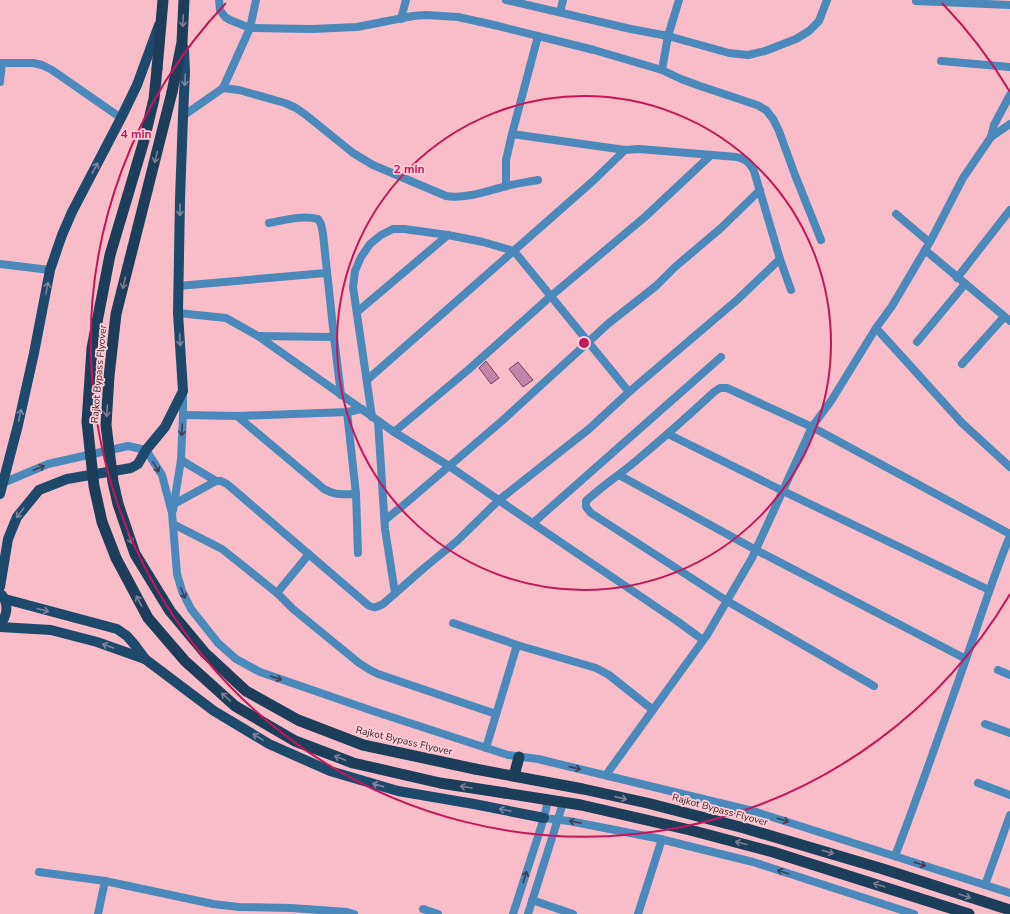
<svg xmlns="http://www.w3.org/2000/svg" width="1010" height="914" viewBox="0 0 1010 914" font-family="'Nunito Sans',sans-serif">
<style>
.building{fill:#c285a7;stroke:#774160}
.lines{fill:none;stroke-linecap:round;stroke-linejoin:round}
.minor{stroke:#4b89bb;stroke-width:8}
.tertiary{stroke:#4b89bb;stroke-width:8}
.primary{stroke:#1d496b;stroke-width:10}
.trunk{stroke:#1c3e58;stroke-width:11}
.trunk-bridge{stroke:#1c3e58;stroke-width:11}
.oneway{stroke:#817f92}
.oneway2{stroke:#81859c}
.oneway3{stroke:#423d4e}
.ring{fill:none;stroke:#c2185b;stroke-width:2}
.labels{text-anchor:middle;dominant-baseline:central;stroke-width:3.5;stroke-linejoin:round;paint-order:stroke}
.street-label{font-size:10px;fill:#3f242a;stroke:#fccfd8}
.centre{fill:#c2185b;stroke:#fccfd8;stroke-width:2}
.ring-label{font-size:12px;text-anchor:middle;font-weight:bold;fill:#c2185b;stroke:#fccfd8;stroke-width:3.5;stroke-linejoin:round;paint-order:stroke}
</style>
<rect width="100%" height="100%" fill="#f8bdc9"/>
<g class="building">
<path d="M486,361L499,378L491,384L479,368Z"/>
<path d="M518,362L533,380L523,387L509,369Z"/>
</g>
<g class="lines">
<g class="minor">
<path d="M219,0L220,10L225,17L230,20L250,28L312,29L357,27L413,16L426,15L458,17L494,25L594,50L662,70L681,79L700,86L757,105L766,110L773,119L779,131L795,175L821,240"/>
<path d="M506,0L631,29L668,36L729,53L748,55L765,51L796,39L809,31L819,21L827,0"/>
<path d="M916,1L1010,5"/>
<path d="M560,12L563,0"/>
<path d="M401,19L406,0"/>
<path d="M941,61L1010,67"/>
<path d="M0,63H33L42,65L52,70L121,118"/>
<path d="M662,70L668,36L679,0"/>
<path d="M0,82L2,63"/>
<path d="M223,88L250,28L256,0"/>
<path d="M183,116L223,88L239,90L285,103L296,108L306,115L353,153L373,165L446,196C467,199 487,191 507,186C518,183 528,182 538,180"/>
<path d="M512,134L625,150L639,149L737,157C747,160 749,162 754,171L780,259L791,290"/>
<path d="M991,137L994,125L1010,95"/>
<path d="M506,186V160L512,134L538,36"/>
<path d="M896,214L929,242"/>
<path d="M925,250L1010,321"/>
<path d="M957,278L1010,210"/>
<path d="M178,286L326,273"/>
<path d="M357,312L448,235"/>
<path d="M178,313L226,318L258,336L394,432L449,466L513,510L677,621L703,640"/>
<path d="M876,328L962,423L1010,467"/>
<path d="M258,336L334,337L323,234L321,224L318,219C302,215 285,220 269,223"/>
<path d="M334,337L341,395"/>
<path d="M917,342L965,284"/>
<path d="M962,364L1004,317"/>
<path d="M367,380L593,181L625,150"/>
<path d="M347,412L356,494L358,553"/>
<path d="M183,415L237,416L347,412L362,409"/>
<path d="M237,416L324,489C336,496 342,494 356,494"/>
<path d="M372,417L353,287L355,271L361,257L370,244L381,235L393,229H404L448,235L483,242L514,251L629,392"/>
<path d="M378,421L385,529L395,593"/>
<path d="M394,432L468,370L551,296L646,216L711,155"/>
<path d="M668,434L783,491L989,590"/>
<path d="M181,460L216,481"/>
<path d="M619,475L756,550L966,659"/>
<path d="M174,504L216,481H221L227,484L368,605C374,609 377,607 383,604L424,568L457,541L499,500L589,429L629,392L737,300L780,259"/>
<path d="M385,520L406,503L503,420L609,323L656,286L675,267L721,228L760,190"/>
<path d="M533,523L721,357"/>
<path d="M173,524L222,549L277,593L293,609L359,663L370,670L378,674L496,714"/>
<path d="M277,593L309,554"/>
<path d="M453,623L517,645L596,668L609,675L653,710"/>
<path d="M998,670L1010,675"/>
<path d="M874,686L727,601L591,513L586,507V501C600,488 616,477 631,465C660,441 687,417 714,392L720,388H727L812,427L1010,534"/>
<path d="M985,724L1010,733"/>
<path d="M486,748L517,645"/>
<path d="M606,775L707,635L752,558L812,427L831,401L876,328L892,306L931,240L963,178L991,137L1010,124"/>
<path d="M978,783L1010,795"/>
<path d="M895,856C920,791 943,725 966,659C981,617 993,576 1010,536"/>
<path d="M39,872L105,881L213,904L239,907L291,908L347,912L354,914"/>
<path d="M985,885L1010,815"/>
<path d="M532,900L573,914"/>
<path d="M423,909L438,914"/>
<path d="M98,914L105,881"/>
<path d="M638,914L662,839"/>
</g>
<g class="tertiary">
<path d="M0,264L50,270"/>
<path d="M3,483L48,464L128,446L146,450L162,475L172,513L177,574L182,591L191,609L218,643L236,659L260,672L373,711L508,755L538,759L753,811L1010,893"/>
<path d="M173,510L181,460L183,415V392"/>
<path d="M544,818L569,821L656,838L753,862L914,914"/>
<path d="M513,914L544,818L548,800"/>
<path d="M528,914L563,803"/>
</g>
<g class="primary">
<path d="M0,494L18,425L34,353L50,270L62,235L72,212L121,118L137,85L159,25"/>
<path d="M0,587L8,539L17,517L39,490L67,479L131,468L138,464L146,450L165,427L183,391L178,313L180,199L183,116L185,72L184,49L182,44"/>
<path d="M5,599L117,629L127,636L134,644L145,659L214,711L269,744L330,771L398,791L474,804L544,818"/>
<path d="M0,625C7,616 9,605 2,595"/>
<path d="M0,627L51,630L97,642L145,659"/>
</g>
<g class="trunk">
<path d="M157,69L163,0"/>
<path d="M172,92L182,42L184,0"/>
<path d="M475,769L583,789L647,803L744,828L883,869L1010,910"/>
<path d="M514,776L519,757"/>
<path d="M505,793L581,805L690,830L773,852L969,914"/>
</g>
<g class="trunk-bridge">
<path d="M157,69L154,99L143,144L110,255L92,348L87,422L94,486L102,522L116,558L148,618L185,661L235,706L295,741L353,763L440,783L505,793"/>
<path d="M172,92L116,314L109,376L106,425L113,482L118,504L135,554L170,611L205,653L246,691L298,720L363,745L475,769"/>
</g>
</g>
<defs><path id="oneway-shaft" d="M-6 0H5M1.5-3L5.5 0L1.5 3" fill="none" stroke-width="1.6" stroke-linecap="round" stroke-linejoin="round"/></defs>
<g class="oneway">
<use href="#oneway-shaft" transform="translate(183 21) rotate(93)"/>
<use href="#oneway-shaft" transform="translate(156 157) rotate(104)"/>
<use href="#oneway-shaft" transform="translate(124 283) rotate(104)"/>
<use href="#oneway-shaft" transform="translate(107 411) rotate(94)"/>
<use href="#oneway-shaft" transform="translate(130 538) rotate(71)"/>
<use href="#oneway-shaft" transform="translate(139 601) rotate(-118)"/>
<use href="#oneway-shaft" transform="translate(226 697) rotate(-138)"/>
<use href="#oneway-shaft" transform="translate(340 758) rotate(-159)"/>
<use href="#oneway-shaft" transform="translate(466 787) rotate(-171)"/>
<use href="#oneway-shaft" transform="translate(621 798) rotate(13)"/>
<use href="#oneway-shaft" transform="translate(741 843) rotate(-165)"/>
<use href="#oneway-shaft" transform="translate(828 852) rotate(16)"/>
<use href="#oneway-shaft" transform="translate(879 885) rotate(-162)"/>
<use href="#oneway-shaft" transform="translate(965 896) rotate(18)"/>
</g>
<g class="oneway2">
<use href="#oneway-shaft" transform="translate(185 80) rotate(93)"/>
<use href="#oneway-shaft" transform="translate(95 168) rotate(-62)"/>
<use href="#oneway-shaft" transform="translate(180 210) rotate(91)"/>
<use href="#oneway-shaft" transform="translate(47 288) rotate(-79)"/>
<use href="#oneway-shaft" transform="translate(180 340) rotate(87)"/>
<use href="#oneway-shaft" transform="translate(20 415) rotate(-77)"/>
<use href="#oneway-shaft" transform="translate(20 513) rotate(127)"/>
<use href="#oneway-shaft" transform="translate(43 610) rotate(15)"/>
<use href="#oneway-shaft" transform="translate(108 646) rotate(-160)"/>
<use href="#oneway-shaft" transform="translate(258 737) rotate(-149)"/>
<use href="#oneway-shaft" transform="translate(378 785) rotate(-164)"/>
<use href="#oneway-shaft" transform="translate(505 810) rotate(-169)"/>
</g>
<g class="oneway3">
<use href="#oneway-shaft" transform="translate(182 430) rotate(93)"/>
<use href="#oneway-shaft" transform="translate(156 467) rotate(59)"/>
<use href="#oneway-shaft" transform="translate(39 468) rotate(-23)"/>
<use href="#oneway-shaft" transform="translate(183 593) rotate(67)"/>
<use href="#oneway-shaft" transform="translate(276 678) rotate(19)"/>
<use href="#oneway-shaft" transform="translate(575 768) rotate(13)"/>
<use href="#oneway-shaft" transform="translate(783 820) rotate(18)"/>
<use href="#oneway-shaft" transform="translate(575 822) rotate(-169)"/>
<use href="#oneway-shaft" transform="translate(920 864) rotate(18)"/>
<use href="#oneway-shaft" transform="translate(783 872) rotate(-162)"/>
<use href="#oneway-shaft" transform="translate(525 877) rotate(-72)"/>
</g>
<g class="ring">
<circle cx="584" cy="343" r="247"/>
<path d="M1010 594A494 494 0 1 1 226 3M942 3A494 494 0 0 1 1010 92"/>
</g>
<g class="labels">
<g class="street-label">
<text transform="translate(99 374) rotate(-85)">Rajkot Bypass Flyover</text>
<text transform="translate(404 741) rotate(13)">Rajkot Bypass Flyover</text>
<text transform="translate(720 810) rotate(15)">Rajkot Bypass Flyover</text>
</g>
</g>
<circle cx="584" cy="343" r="6" class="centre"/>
<g class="ring-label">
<text x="136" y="138">4 min</text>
<text x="409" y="173">2 min</text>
</g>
</svg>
